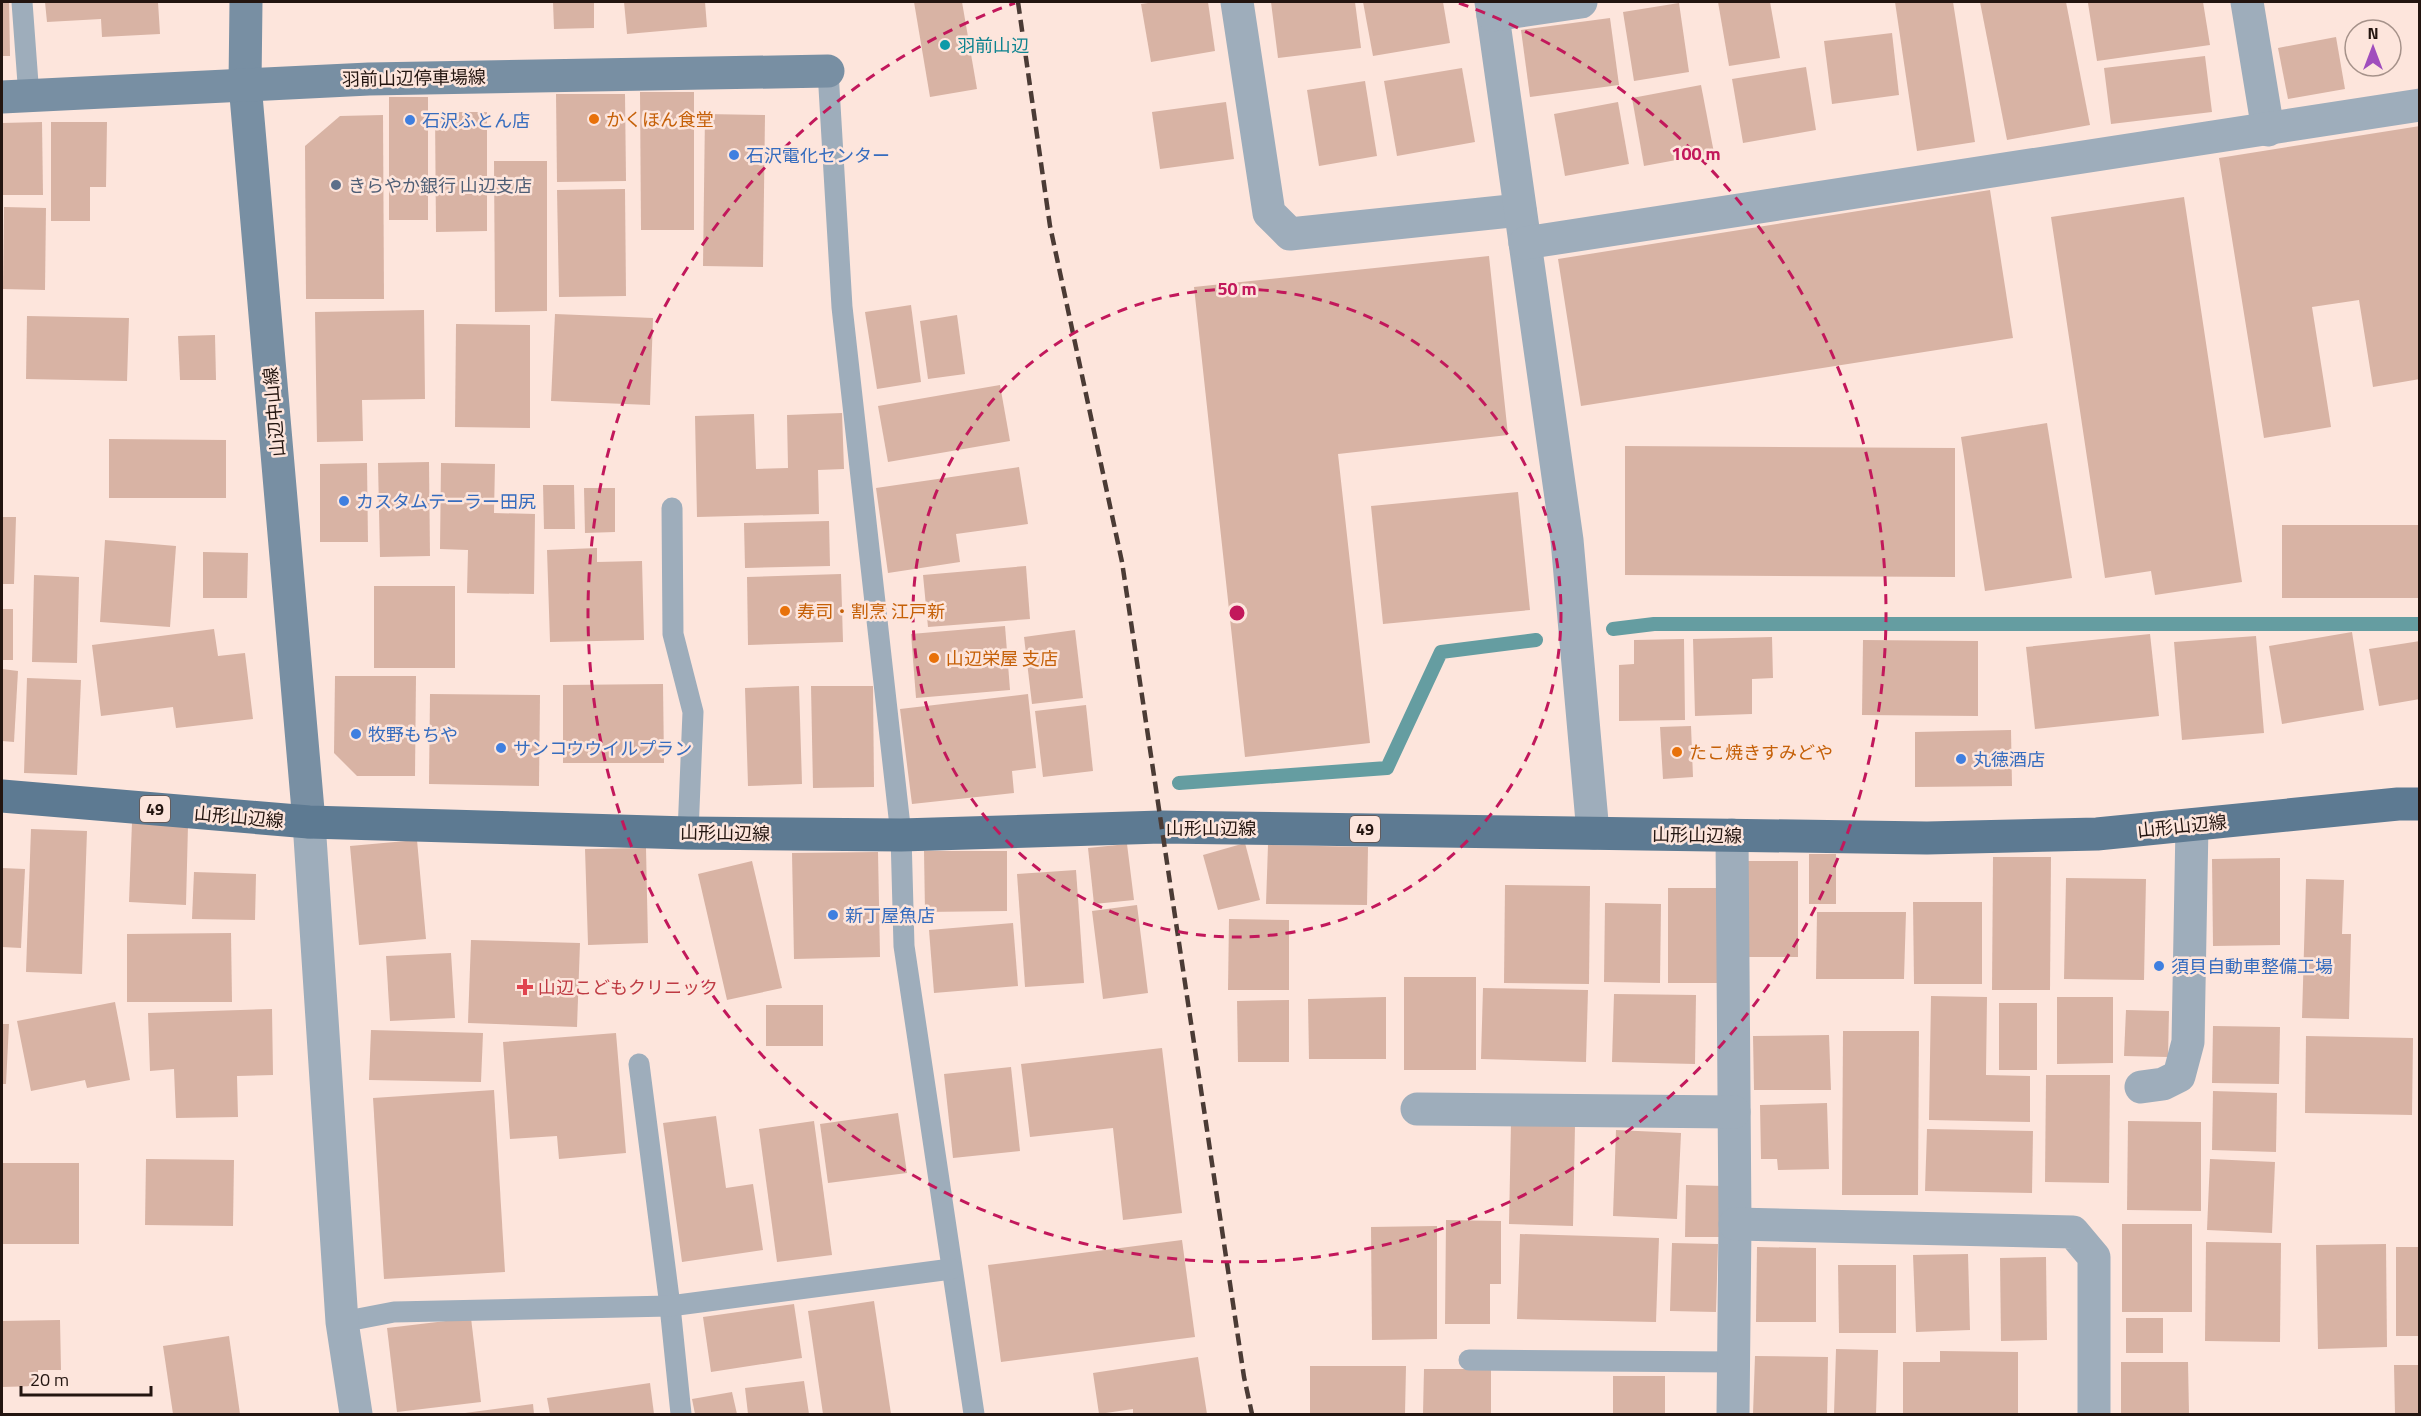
<svg xmlns="http://www.w3.org/2000/svg" width="2421" height="1416" viewBox="0 0 2421 1416" font-family="'Titillium Web','Noto Sans JP',sans-serif">
<style>
.lines{fill:none;stroke-linecap:round;stroke-linejoin:round}
.stream{stroke:#659da1;stroke-width:14}
.building{fill:#d8b3a4}
.service{stroke:#9eadbb;stroke-width:21}
.minor{stroke:#9eadbb;stroke-width:33}
.tertiary{stroke:#9eadbb;stroke-width:33}
.secondary{stroke:#788fa3;stroke-width:33}
.primary{stroke:#5d7a92;stroke-width:33}
.rail{stroke:#4b3b35;stroke-width:4.5;stroke-dasharray:12 6;stroke-linecap:butt}
.ring{fill:none;stroke:#c2185b;stroke-width:3;stroke-dasharray:10 8}
.culture-dot{fill:#0f9aa8;stroke:#fde5dc;stroke-width:2}
.food-dot{fill:#e8710a;stroke:#fde5dc;stroke-width:2}
.shop-dot{fill:#3f7fe0;stroke:#fde5dc;stroke-width:2}
.service-dot{fill:#5c6f8a;stroke:#fde5dc;stroke-width:2}
.health-dot{fill:#e0444e;stroke:#fde5dc;stroke-width:2}
.labels{text-anchor:middle;dominant-baseline:central;stroke-width:5;stroke-linejoin:round;paint-order:stroke}
.shield{fill:#fde5dc;stroke:#64534d;stroke-width:1.5}
.shield-label{font-size:16px;font-weight:bold;fill:#231510}
.culture-label{font-size:18px;fill:#0d838f;stroke:#fde5dc;text-anchor:start}
.street-label{font-size:18px;fill:#231510;stroke:#fde5dc}
.food-label{font-size:18px;fill:#c56008;stroke:#fde5dc;text-anchor:start}
.shop-label{font-size:18px;fill:#366cbe;stroke:#fde5dc;text-anchor:start}
.service-label{font-size:18px;fill:#4e5e75;stroke:#fde5dc;text-anchor:start}
.health-label{font-size:18px;fill:#be3a42;stroke:#fde5dc;text-anchor:start}
.centre{fill:#c2185b;stroke:#fde5dc;stroke-width:3}
.ring-label{font-size:18px;text-anchor:middle;font-weight:bold;fill:#c2185b;stroke:#fde5dc;stroke-width:5;stroke-linejoin:round;paint-order:stroke}
</style>
<rect width="100%" height="100%" fill="#fde5dc"/>
<g class="lines">
<g class="stream">
<path d="M1613,629L1654,624H2420"/>
<path d="M1179,783L1387,768L1441,652L1536,640"/>
</g>
</g>
<g class="building">
<path d="M2,2H9L10,56H2Z"/>
<path d="M45,2H158L160,34L102,37L101,19L47,22Z"/>
<path d="M553,2H594V28L554,29Z"/>
<path d="M624,2H705L707,27L627,34Z"/>
<path d="M914,2H962L977,89L930,97Z"/>
<path d="M1155,2H1208L1215,51L1151,62L1141,4Z"/>
<path d="M1271,2H1355L1361,48L1278,58Z"/>
<path d="M1363,2H1443L1450,43L1373,56Z"/>
<path d="M1718,2H1770L1780,58L1729,66Z"/>
<path d="M1895,2H1953L1975,142L1917,151Z"/>
<path d="M1980,2H2066L2090,125L2007,140Z"/>
<path d="M2097,2H2203L2210,45L2097,61L2088,3Z"/>
<path d="M1679,3L1689,72L1634,81L1623,12Z"/>
<path d="M1610,18L1619,85L1530,97L1521,30Z"/>
<path d="M1892,33L1899,95L1832,104L1824,41Z"/>
<path d="M2336,37L2345,89L2288,99L2278,48Z"/>
<path d="M2205,56L2212,112L2111,124L2104,68Z"/>
<path d="M1806,67L1816,130L1743,143L1732,79Z"/>
<path d="M1462,68L1475,142L1397,156L1384,81Z"/>
<path d="M1365,81L1377,156L1319,166L1307,90Z"/>
<path d="M1701,85L1714,153L1644,166L1632,98Z"/>
<path d="M640,92H694V230H641Z"/>
<path d="M556,94H625L626,181L557,182Z"/>
<rect x="389" y="97" width="39" height="123"/>
<path d="M1226,102L1234,159L1160,169L1152,112Z"/>
<path d="M1618,102L1629,164L1565,176L1554,114Z"/>
<path d="M435,112H487V231L436,232Z"/>
<path d="M705,114L765,115L763,267L703,266Z"/>
<path d="M383,115L384,299H306L305,146L340,116Z"/>
<path d="M42,122L43,195H2V123Z"/>
<path d="M51,122H107L106,187H90V221H51Z"/>
<path d="M2420,126V379L2373,387L2359,300L2312,307L2331,427L2264,438L2219,158Z"/>
<path d="M494,161H547V311L495,312Z"/>
<path d="M625,189L626,296L559,297L557,190Z"/>
<path d="M1990,190L2013,338L1581,406L1558,259Z"/>
<path d="M2184,197L2242,582L2155,595L2151,571L2105,578L2051,217Z"/>
<path d="M4,207L46,208L45,290L3,289Z"/>
<path d="M1489,256L1508,435L1338,454L1370,743L1245,757L1194,287Z"/>
<path d="M911,305L921,382L877,389L865,312Z"/>
<path d="M424,310L425,399L362,400L363,441L317,442L315,312Z"/>
<path d="M555,314L653,318L650,405L551,401Z"/>
<path d="M957,315L965,374L928,379L920,321Z"/>
<path d="M27,316L129,318L127,381L26,379Z"/>
<path d="M456,324L530,325V428L455,427Z"/>
<path d="M215,335L216,380H180L178,336Z"/>
<path d="M1000,385L1010,441L888,462L878,406Z"/>
<path d="M842,413L844,469L818,470L819,514L697,517L695,416L754,414L756,469L788,468L787,415Z"/>
<path d="M2047,423L2072,578L1985,591L1961,437Z"/>
<path d="M109,439L226,440V498H109Z"/>
<path d="M1625,446L1955,448V577L1625,575Z"/>
<path d="M429,462L430,556L380,557L378,463Z"/>
<path d="M367,463L368,542H320V464Z"/>
<path d="M441,463L495,464L494,513L535,514L534,594L467,593L468,550L440,549Z"/>
<path d="M1019,467L1028,524L956,534L960,562L888,573L876,488Z"/>
<path d="M543,485H574L575,529H544Z"/>
<path d="M584,488H615V532L585,533Z"/>
<path d="M1518,492L1530,610L1383,624L1371,506Z"/>
<path d="M2,517H16L14,584H2Z"/>
<path d="M829,521L830,566L745,568L744,523Z"/>
<rect x="2282" y="525" width="138" height="73"/>
<path d="M105,540L176,546L170,627L100,622Z"/>
<path d="M597,548V562L642,561L644,640L550,642L547,550Z"/>
<path d="M203,552L248,553L247,598H203Z"/>
<path d="M1026,566L1030,619L928,627L923,575Z"/>
<path d="M841,574L843,642L748,645L747,577Z"/>
<path d="M34,575L79,577L77,663L32,662Z"/>
<rect x="374" y="586" width="81" height="82"/>
<rect x="2" y="609" width="11" height="51"/>
<path d="M1005,626L1010,690L916,698L911,634Z"/>
<path d="M214,629L218,656L245,653L253,719L176,728L173,707L101,716L92,645Z"/>
<path d="M1075,630L1083,698L1032,704L1024,637Z"/>
<path d="M2352,632L2364,710L2282,724L2269,646Z"/>
<path d="M2150,634L2159,716L2035,729L2026,647Z"/>
<path d="M2256,636L2264,733L2182,740L2174,642Z"/>
<path d="M1772,637L1773,678L1752,679V714L1695,716L1693,639Z"/>
<path d="M1684,639L1685,720L1619,721V665L1634,664V640Z"/>
<path d="M1863,640L1978,641V716L1862,715Z"/>
<path d="M2420,641V699L2379,706L2369,649Z"/>
<path d="M2,669L18,671L14,742L2,741Z"/>
<path d="M335,676H416L415,776H357L334,753Z"/>
<path d="M27,678L81,680L77,775L24,773Z"/>
<path d="M663,684L664,763H563V685Z"/>
<path d="M799,686L802,784L748,786L745,688Z"/>
<path d="M811,686H873L874,787L813,788Z"/>
<path d="M430,694L540,695L539,786L429,784Z"/>
<path d="M1028,694L1036,768L1012,771L1014,793L912,804L900,709Z"/>
<path d="M1086,705L1093,771L1043,777L1035,711Z"/>
<path d="M1691,726L1693,777L1663,779L1660,727Z"/>
<path d="M2011,730L2012,786L1915,787V732Z"/>
<path d="M132,822L188,825L186,905L129,902Z"/>
<path d="M31,829L87,831L82,974L26,972Z"/>
<path d="M417,840L426,939L359,945L350,846Z"/>
<path d="M1245,843L1260,900L1218,910L1203,855Z"/>
<path d="M1127,844L1134,900L1094,904L1088,848Z"/>
<path d="M1268,845L1368,847L1367,905L1266,904Z"/>
<path d="M646,848L648,943L588,945L585,849Z"/>
<path d="M924,851H1007V911L925,912Z"/>
<path d="M878,852L880,957L794,959L792,853Z"/>
<rect x="1809" y="854" width="27" height="50"/>
<path d="M1993,857H2051L2050,990H1992Z"/>
<path d="M2280,858V945L2213,946L2212,859Z"/>
<path d="M752,861L782,988L727,1000L698,874Z"/>
<rect x="1744" y="861" width="54" height="96"/>
<path d="M2,868L25,869L21,948L2,947Z"/>
<path d="M1076,870L1084,983L1025,987L1017,874Z"/>
<path d="M194,872L256,874L255,920L192,919Z"/>
<path d="M2066,878L2146,879L2144,980L2064,979Z"/>
<path d="M2306,879L2344,880L2342,934H2351L2349,1019L2302,1018Z"/>
<path d="M1505,885L1590,886L1589,984L1504,983Z"/>
<rect x="1668" y="888" width="55" height="95"/>
<path d="M1913,902H1982V984H1914Z"/>
<path d="M1605,903L1661,904L1660,983L1604,982Z"/>
<path d="M1137,905L1148,993L1103,999L1092,911Z"/>
<path d="M1817,912H1906L1904,979H1816Z"/>
<path d="M1229,919L1289,920V990H1228Z"/>
<path d="M1013,923L1018,986L934,993L929,930Z"/>
<path d="M231,933L232,1002H127V934Z"/>
<path d="M471,940L580,943L577,1027L468,1023Z"/>
<path d="M451,953L455,1018L390,1021L386,956Z"/>
<rect x="1404" y="977" width="72" height="93"/>
<path d="M1483,988L1588,990L1586,1062L1481,1059Z"/>
<path d="M1614,994L1696,995L1695,1064L1612,1062Z"/>
<path d="M1931,996L1987,997L1986,1075L2030,1076V1122L1929,1120Z"/>
<path d="M1386,997V1059H1309L1308,999Z"/>
<path d="M2057,997H2113V1063L2057,1064Z"/>
<path d="M1289,1000V1062H1238L1237,1001Z"/>
<path d="M115,1002L130,1080L87,1088L85,1080L31,1091L17,1021Z"/>
<rect x="1999" y="1003" width="38" height="67"/>
<rect x="766" y="1005" width="57" height="41"/>
<path d="M272,1009L273,1075L237,1076L238,1117L176,1118L174,1069L150,1071L148,1013Z"/>
<path d="M2126,1010L2169,1011L2168,1057L2124,1056Z"/>
<path d="M2,1024H9L6,1084H2Z"/>
<path d="M2213,1026L2280,1027L2279,1084L2212,1083Z"/>
<path d="M371,1030L483,1033L481,1082L369,1080Z"/>
<path d="M1843,1031H1919L1918,1195H1842Z"/>
<path d="M616,1033L626,1153L559,1159L557,1136L510,1139L503,1042Z"/>
<path d="M1829,1035L1831,1090H1754L1753,1036Z"/>
<path d="M2306,1036L2413,1038L2412,1115L2305,1113Z"/>
<path d="M1162,1048L1182,1213L1123,1220L1113,1128L1030,1137L1021,1064Z"/>
<path d="M1011,1067L1020,1151L953,1158L944,1074Z"/>
<path d="M2046,1075H2110L2109,1183L2045,1182Z"/>
<path d="M494,1090L505,1272L384,1279L373,1098Z"/>
<path d="M2213,1091L2277,1093L2276,1152L2212,1150Z"/>
<path d="M1827,1103L1829,1169L1778,1170L1777,1159H1761L1760,1105Z"/>
<path d="M898,1113L907,1173L828,1183L820,1124Z"/>
<path d="M716,1116L726,1188L753,1184L763,1250L682,1262L663,1123Z"/>
<path d="M814,1121L832,1255L777,1262L759,1129Z"/>
<path d="M2128,1121L2201,1122V1211L2127,1210Z"/>
<path d="M1511,1123L1575,1125L1573,1226L1509,1224Z"/>
<path d="M1927,1129L2033,1131L2032,1193L1925,1191Z"/>
<path d="M1616,1130L1681,1133L1677,1219L1613,1216Z"/>
<path d="M146,1159L234,1160L233,1226L145,1225Z"/>
<path d="M2210,1159L2275,1162L2272,1233L2207,1230Z"/>
<rect x="2" y="1163" width="77" height="81"/>
<path d="M1686,1185L1723,1186L1722,1237H1685Z"/>
<path d="M1446,1220L1501,1221V1284H1490V1324H1445Z"/>
<rect x="2122" y="1224" width="70" height="88"/>
<path d="M1437,1226V1339L1372,1340L1371,1227Z"/>
<path d="M1520,1234L1659,1238L1656,1322L1517,1319Z"/>
<path d="M1182,1240L1195,1337L1001,1362L988,1265Z"/>
<path d="M2206,1242L2281,1243L2280,1342L2205,1341Z"/>
<path d="M1672,1243L1718,1244L1716,1312L1670,1311Z"/>
<path d="M2386,1244L2387,1347L2318,1349L2316,1245Z"/>
<path d="M1757,1247L1816,1248V1322H1756Z"/>
<rect x="2396" y="1247" width="24" height="89"/>
<path d="M1968,1254L1970,1330L1916,1332L1913,1255Z"/>
<path d="M2046,1257L2047,1340L2001,1341L2000,1258Z"/>
<path d="M1838,1265H1896V1333H1839Z"/>
<path d="M874,1301L891,1414H823L808,1311Z"/>
<path d="M794,1304L802,1358L711,1372L703,1317Z"/>
<path d="M471,1318L481,1402L397,1412L387,1328Z"/>
<rect x="2126" y="1318" width="37" height="35"/>
<path d="M60,1320L61,1370H38V1386L2,1387V1321Z"/>
<path d="M229,1336L240,1414H173L163,1346Z"/>
<path d="M1836,1349L1878,1350L1876,1414H1834Z"/>
<path d="M1940,1351L2018,1352V1414H1903V1362H1940Z"/>
<path d="M1755,1356L1828,1357L1827,1414H1753Z"/>
<path d="M1198,1357L1207,1414H1133V1409L1099,1414L1093,1373Z"/>
<path d="M2121,1362H2188L2189,1414H2121Z"/>
<path d="M2394,1365H2420V1414H2395Z"/>
<path d="M1310,1366H1406L1405,1414H1310Z"/>
<path d="M1424,1369H1491V1414H1423Z"/>
<rect x="1613" y="1376" width="52" height="38"/>
<path d="M804,1381L809,1414H748L745,1388Z"/>
<path d="M650,1383L654,1414H550L547,1398Z"/>
<path d="M732,1392L737,1414H695L692,1399Z"/>
<path d="M533,1404L534,1414H465V1413Z"/>
</g>
<g class="lines">
<g class="service">
<path d="M22,2L29,97"/>
<path d="M828,71L842,307L901,835L904,946L974,1414"/>
<path d="M672,508L673,634L693,712L688,833"/>
<path d="M639,1064L670,1306L681,1414"/>
<path d="M342,1322L394,1312L670,1306L951,1269"/>
<path d="M1469,1360L1734,1362"/>
</g>
<g class="minor">
<path d="M1237,2L1269,213L1290,234L1520,210"/>
<path d="M1491,2L1567,540L1593,833"/>
<path d="M2247,2L2268,130"/>
<path d="M1493,15L1581,2"/>
<path d="M1525,243L2420,105"/>
<path d="M1732,835L1735,1224L1733,1414"/>
<path d="M2141,1087L2163,1084L2179,1076L2188,1042L2192,825"/>
<path d="M1417,1109L1734,1112"/>
<path d="M1735,1224L2073,1232L2094,1257V1414"/>
</g>
<path class="tertiary" d="M309,822L342,1322L356,1414"/>
<g class="secondary">
<path d="M246,2L245,84L309,822"/>
<path d="M2,97L369,79L828,71"/>
</g>
<path class="primary" d="M2,796L309,822L688,833L901,835L1161,827L1927,838L2097,834L2398,804H2420"/>
<path class="rail" d="M1018,2L1050,226L1122,562L1244,1377L1252,1414"/>
</g>
<g class="ring">
<circle cx="1237" cy="613" r="324"/>
<path d="M1459 3A649 649 0 1 1 1015 3"/>
</g>
<circle class="culture-dot" cx="945" cy="45" r="6"/>
<g class="food-dot">
<circle cx="594" cy="119" r="6"/>
<circle cx="785" cy="611" r="6"/>
<circle cx="934" cy="658" r="6"/>
<circle cx="1677" cy="752" r="6"/>
</g>
<g class="shop-dot">
<circle cx="410" cy="120" r="6"/>
<circle cx="734" cy="155" r="6"/>
<circle cx="344" cy="501" r="6"/>
<circle cx="356" cy="734" r="6"/>
<circle cx="501" cy="748" r="6"/>
<circle cx="1961" cy="759" r="6"/>
<circle cx="833" cy="915" r="6"/>
<circle cx="2159" cy="966" r="6"/>
</g>
<circle class="service-dot" cx="336" cy="185" r="6"/>
<path class="health-dot" d="M522 978h6v6h6v6h-6v6h-6v-6h-6v-6h6z"/>
<g class="labels">
<g class="shield">
<rect x="140" y="796" width="30" height="26" rx="4.5"/>
<rect x="1350" y="816" width="30" height="26" rx="4.5"/>
</g>
<g class="shield-label">
<text x="155" y="809">49</text>
<text x="1365" y="829">49</text>
</g>
<g class="culture-label">
<text x="957" y="45">羽前山辺</text>
</g>
<g class="street-label">
<text transform="translate(414 78) rotate(-1)">羽前山辺停車場線</text>
<text transform="translate(274 412) rotate(-95)">山辺中山線</text>
<text transform="translate(239 817) rotate(5)">山形山辺線</text>
<text transform="translate(2182 826) rotate(-6)">山形山辺線</text>
<text x="1211" y="828">山形山辺線</text>
<text transform="translate(725 833) rotate(1)">山形山辺線</text>
<text transform="translate(1697 835) rotate(1)">山形山辺線</text>
</g>
<g class="food-label">
<text x="606" y="119">かくほん食堂</text>
<text x="797" y="611">寿司・割烹 江戸新</text>
<text x="946" y="658">山辺栄屋 支店</text>
<text x="1689" y="752">たこ焼きすみどや</text>
</g>
<g class="shop-label">
<text x="422" y="120">石沢ふとん店</text>
<text x="746" y="155">石沢電化センター</text>
<text x="356" y="501">カスタムテーラー田尻</text>
<text x="368" y="734">牧野もちや</text>
<text x="513" y="748">サンコウウイルプラン</text>
<text x="1973" y="759">丸徳酒店</text>
<text x="845" y="915">新丁屋魚店</text>
<text x="2171" y="966">須貝自動車整備工場</text>
</g>
<g class="service-label">
<text x="348" y="185">きらやか銀行 山辺支店</text>
</g>
<g class="health-label">
<text x="538" y="987">山辺こどもクリニック</text>
</g>
</g>
<circle cx="1237" cy="613" r="9" class="centre"/>
<g class="ring-label">
<text x="1696" y="160">100 m</text>
<text x="1237" y="295">50 m</text>
</g>
<rect width="2421" height="1416" fill="none" stroke="#231510" stroke-width="6"/>
<g transform="translate(2373 48)"><circle r="28" fill="#fde5dc" stroke="#a6928a" stroke-width="1.5"/>
<path d="M0-4.5L10 22L0 15L-10 22Z" fill="#a04ebd"/>
<text y="-9" font-size="16" font-weight="bold" text-anchor="middle" fill="#231510">N</text>
</g>
<path d="M21 1386v9h130v-9" fill="none" stroke="#231510" stroke-width="3"/>
<text x="30" y="1386" font-size="18" fill="#231510" stroke="#fde5dc" stroke-width="4.5" paint-order="stroke">20 m</text>
</svg>
